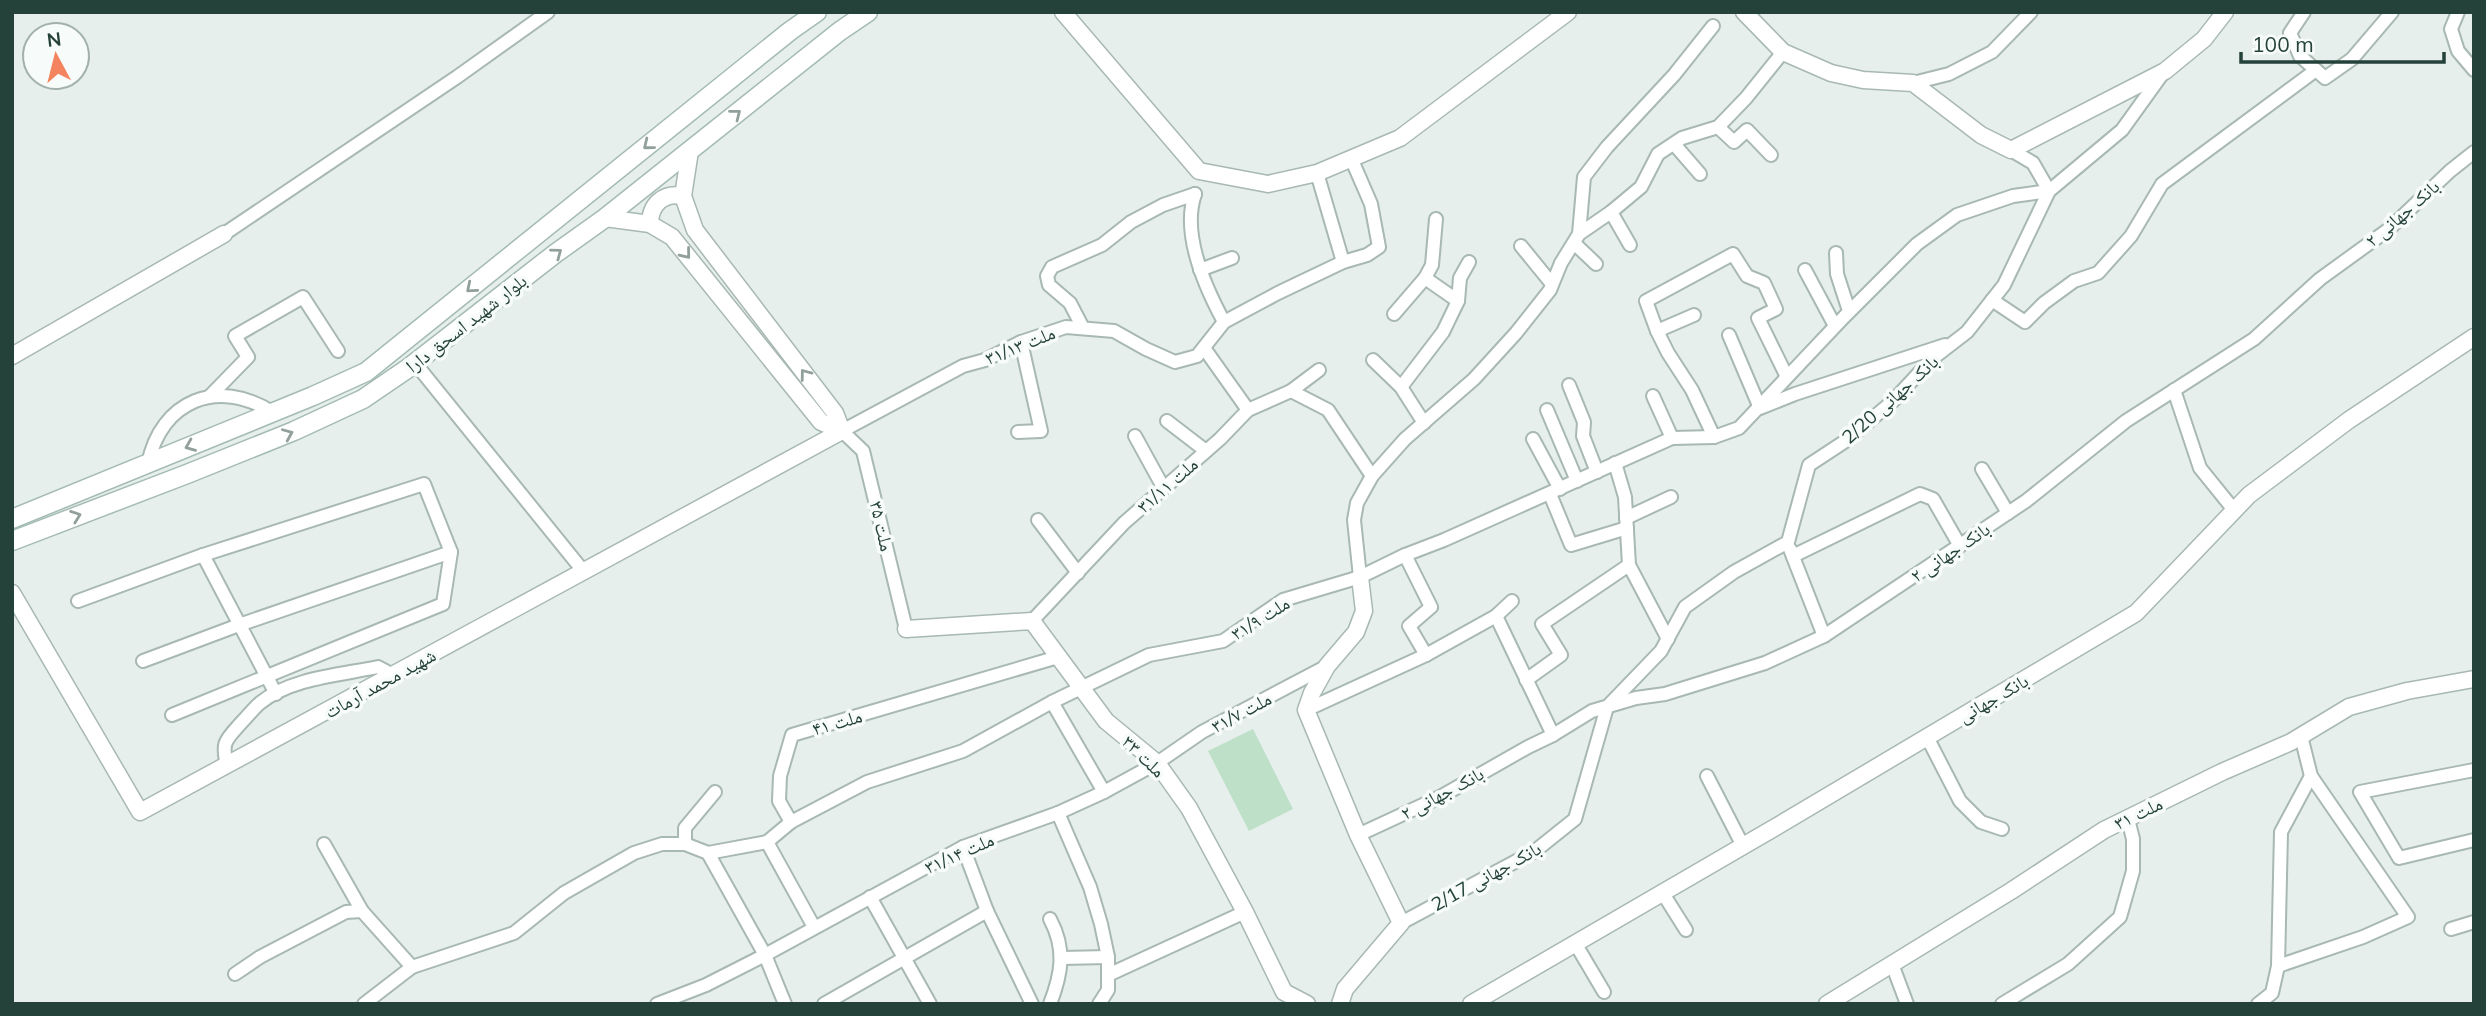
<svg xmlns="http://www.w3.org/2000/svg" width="2486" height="1016" viewBox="0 0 2486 1016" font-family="Mulish,'Noto Naskh Arabic',sans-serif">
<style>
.green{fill:#bfe0c8}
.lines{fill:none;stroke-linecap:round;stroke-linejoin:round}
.minor-casing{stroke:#a8b8b2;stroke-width:16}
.tertiary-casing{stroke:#a8b8b2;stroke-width:19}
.secondary-casing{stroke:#a4bbb3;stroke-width:21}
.minor{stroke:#fff;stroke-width:12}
.tertiary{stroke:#fff;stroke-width:16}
.secondary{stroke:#fff;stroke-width:18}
.oneway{stroke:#92a09c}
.labels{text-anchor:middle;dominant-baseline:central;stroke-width:7;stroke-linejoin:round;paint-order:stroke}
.street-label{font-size:19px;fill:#24423a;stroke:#f7fbf9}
</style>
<rect width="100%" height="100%" fill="#e6efeb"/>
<path class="green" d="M1253,729L1293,809L1249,831L1208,751Z"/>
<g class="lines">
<defs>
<g id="minor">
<path d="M2304,12L2290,33L2300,56L2325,78L2352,59L2392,12"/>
<path d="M2458,12L2451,29L2458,51L2474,70"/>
<path d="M1913,83L1949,74L1992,52L2031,12"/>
<path d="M1718,127L1734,142L1747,130L1771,155"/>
<path d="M1674,144L1700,174"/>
<path d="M1317,173L1343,262"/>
<path d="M1195,194C1181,234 1205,287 1224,322"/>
<path d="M1611,212L1630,245"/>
<path d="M224,234L457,77L548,12"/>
<path d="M1579,234L1584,177L1607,147L1674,75L1713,26"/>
<path d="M1574,243L1596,264"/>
<path d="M1521,246L1552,284"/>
<path d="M1836,253L1837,274L1849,311"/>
<path d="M1200,270L1232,258"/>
<path d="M1805,270L1835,326"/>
<path d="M1425,278L1458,301"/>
<path d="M1992,300L2025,322L2044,303L2074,281L2098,273L2131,236L2162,184L2316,70"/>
<path d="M1394,314L1425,278L1432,265L1436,219"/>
<path d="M1694,315L1657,331L1668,353L1692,390L1714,437"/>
<path d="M1083,328L1070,303L1049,285L1047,276L1052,267L1102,245L1131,222L1163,205L1195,194"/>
<path d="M1657,331L1646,301L1733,254L1747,276L1764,283L1776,309L1758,318L1787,377"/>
<path d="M1729,335L1760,408L1795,394L1945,345"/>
<path d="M1204,348L1248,410"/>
<path d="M1373,360L1401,387L1424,423"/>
<path d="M415,363L584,572"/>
<path d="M1569,385L1584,422L1583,436L1597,472"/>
<path d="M1401,387L1443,332L1458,301L1460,278L1469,262"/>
<path d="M2174,390L2200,468L2234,510"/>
<path d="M1291,391L1328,410L1372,476"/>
<path d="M210,396L248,357L235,336L303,297L338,351"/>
<path d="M1653,396L1672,438"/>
<path d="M1547,410L1577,481"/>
<path d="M1167,421L1206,451"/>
<path d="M1018,432L1041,431L1021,342"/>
<path d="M1135,436L1163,487"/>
<path d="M1533,439L1560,489"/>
<path d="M1615,463L1625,497L1629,565L1668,639"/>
<path d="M148,464C161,400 218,378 272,412"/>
<path d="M1982,469L2008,513"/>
<path d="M1550,494L1571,545L1627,528"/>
<path d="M1626,518L1671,497"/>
<path d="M1038,520L1078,573"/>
<path d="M1790,549L1824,636"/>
<path d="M203,555L276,694"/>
<path d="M1405,555L1431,607L1409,626L1426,655"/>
<path d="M1793,556L1920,494L1933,499L1960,546"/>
<path d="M1360,577L1354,520L1357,503L1372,476L1405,439L1474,379L1516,333L1550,290L1561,263L1579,234L1611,212L1641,187L1658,154L1682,138L1718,127L1746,98L1783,52"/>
<path d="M78,601L203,555L424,484L451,552L443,604L172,715"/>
<path d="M1496,616L1553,735"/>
<path d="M1032,621L1124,523L1220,439L1248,410L1291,391L1319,370"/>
<path d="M906,629L863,451L842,431L963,366L985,360L1021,342L1066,327L1114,331L1146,349L1175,362L1197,356L1224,322L1278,293L1343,262L1367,255L1379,247L1371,204L1351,158"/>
<path d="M143,661L239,625L451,552"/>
<path d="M1526,680L1561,655L1542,624L1629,565"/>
<path d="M1052,702L1104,792"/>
<path d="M1306,710L1426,655L1496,616L1512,601"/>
<path d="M1927,737L1960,801L1981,822L2002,829"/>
<path d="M227,765C221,742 226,740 241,723C247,717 253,709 260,703C291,678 340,675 378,667L393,675"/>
<path d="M2474,770L2360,792L2399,858L2474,840"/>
<path d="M1707,776L1743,846"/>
<path d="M1058,813L1090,887L1101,924L1108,957V990L1099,1004"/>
<path d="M791,822L867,782L963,751L1052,702L1149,655L1223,641L1283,600L1360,577L1405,555L1444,540L1672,438L1714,437L1739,428L1844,317L1917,244L1957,215L2013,196L2049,191L2033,163L2011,150"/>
<path d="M1358,835L1440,797L1528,747L1553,735L1592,711L1636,698L1665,694L1765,663L1824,636L2026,501L2126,421L2254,339L2320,279L2389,229L2450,171L2474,152"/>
<path d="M767,842L814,927"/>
<path d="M324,844L362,911"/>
<path d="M685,844V828L715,792"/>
<path d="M963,847L987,911"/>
<path d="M1662,892L1686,930"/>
<path d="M870,897L930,1004"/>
<path d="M1401,923L1535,851L1575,819L1607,707L1661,651L1685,607L1734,572L1788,542L1809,465L1847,440L1893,401L1932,359L1967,332L2004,285L2049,191L2122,130L2163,73"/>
<path d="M2451,929L2474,922"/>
<path d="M1575,943L1604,992"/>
<path d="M1061,958L1108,957"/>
<path d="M1892,964L1907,1004"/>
<path d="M2278,966L2363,937L2408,917L2311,776L2301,736"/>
<path d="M235,974L260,957L346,912L362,911L412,967"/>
<path d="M1108,975L1245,912"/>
<path d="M364,1004L412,967L514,933L564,893L634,853L662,844H685L708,853"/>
<path d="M657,1004L706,985L765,955L963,847L1058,813L1104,792L1157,763L1202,732L1327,666"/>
<path d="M785,1004L765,955L708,853L767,842L791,822L779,801L780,776L792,735L1058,657"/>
<path d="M824,1004L987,911L1032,1004"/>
<path d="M1050,1004C1062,973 1066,949 1050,919"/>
<path d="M2002,1004L2068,964L2120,917L2133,871V839L2128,819"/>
<path d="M2258,1004L2272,993L2278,966L2281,832L2311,776"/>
</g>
<g id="tertiary">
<path d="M1063,12L1199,171L1268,184L1317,173L1400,138L1568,12"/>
<path d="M1744,12L1783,52L1831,73L1863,80L1913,83L1981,135L2011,150L2165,71L2204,39L2225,12"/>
<path d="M690,151L683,196L695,230L835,413L842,431"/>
<path d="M605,218L650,224L672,237L821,422L842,431"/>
<path d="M650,224C650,204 664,192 683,196"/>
<path d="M12,356L224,234"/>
<path d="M12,593L140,812L842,431"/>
<path d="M906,629L1032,621L1106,721L1157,763L1189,808L1245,912L1284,992L1307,1004"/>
<path d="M1340,1004L1345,989L1401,923L1358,835L1306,710L1312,693L1327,666L1356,632L1364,611L1360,577"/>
<path d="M1471,1004L1774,828L2136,613L2249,495L2349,420L2474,337"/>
<path d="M1827,1004L2011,891L2104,830L2222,772L2291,742L2349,707L2407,691L2474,679"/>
</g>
<g id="secondary">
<path d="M12,519L313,396L366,372L790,31L817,12"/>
<path d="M12,541L187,474L294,431L363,399L407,369L556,253L605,218L840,31L868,12"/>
</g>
</defs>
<use href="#minor" class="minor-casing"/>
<use href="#tertiary" class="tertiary-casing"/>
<use href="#secondary" class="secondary-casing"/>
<use href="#minor" class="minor"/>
<use href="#tertiary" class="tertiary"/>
<use href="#secondary" class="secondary"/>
</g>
<defs><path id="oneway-chevron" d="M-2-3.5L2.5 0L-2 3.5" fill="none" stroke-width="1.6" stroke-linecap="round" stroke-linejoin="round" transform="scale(1.75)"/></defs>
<g class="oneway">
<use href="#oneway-chevron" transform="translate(736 114) rotate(-38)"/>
<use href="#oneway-chevron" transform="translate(648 145) rotate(141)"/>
<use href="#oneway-chevron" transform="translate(557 253) rotate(-37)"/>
<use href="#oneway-chevron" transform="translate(686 254) rotate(51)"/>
<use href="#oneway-chevron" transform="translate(471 288) rotate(140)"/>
<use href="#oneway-chevron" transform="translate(805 374) rotate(-127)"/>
<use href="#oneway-chevron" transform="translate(288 434) rotate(-23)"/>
<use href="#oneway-chevron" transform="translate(190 446) rotate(158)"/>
<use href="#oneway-chevron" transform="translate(76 516) rotate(-20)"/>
</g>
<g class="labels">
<g class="street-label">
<text transform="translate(2402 213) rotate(-41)">بانک جهانی ۲</text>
<text transform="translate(466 323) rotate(-38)">بلوار شهید اسحق دارا</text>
<text transform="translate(1020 345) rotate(-22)">ملت ۳۱/۱۳</text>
<text transform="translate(1890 399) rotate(-42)">بانک جهانی 2/20</text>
<text transform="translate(1167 485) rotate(-41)">ملت ۳۱/۱۱</text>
<text transform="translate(882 526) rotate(77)">ملت ۳۵</text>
<text transform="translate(1950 552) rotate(-34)">بانک جهانی ۲</text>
<text transform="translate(1260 618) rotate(-32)">ملت ۳۱/۹</text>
<text transform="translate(380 683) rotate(-29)">شهید محمد آرمات</text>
<text transform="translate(1993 698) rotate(-30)">بانک جهانی</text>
<text transform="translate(1241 712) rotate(-28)">ملت ۳۱/۷</text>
<text transform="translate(837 722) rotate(-16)">ملت ۴۱</text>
<text transform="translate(1144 756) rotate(44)">ملت ۳۳</text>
<text transform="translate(1442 793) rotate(-28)">بانک جهانی ۲</text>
<text transform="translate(2138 813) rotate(-26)">ملت ۳۱</text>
<text transform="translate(959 853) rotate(-24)">ملت ۳۱/۱۴</text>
<text transform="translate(1486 876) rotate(-29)">بانک جهانی 2/17</text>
</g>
</g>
<rect width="2486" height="1016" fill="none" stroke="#24423a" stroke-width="28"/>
<g transform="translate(56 56) rotate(353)"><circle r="33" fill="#f7fbf9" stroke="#a3b1ad" stroke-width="2"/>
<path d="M0-5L12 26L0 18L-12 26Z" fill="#f4845f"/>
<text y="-10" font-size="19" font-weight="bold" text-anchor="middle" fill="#24423a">N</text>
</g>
<path d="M2241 52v10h203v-10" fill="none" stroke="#24423a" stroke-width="3.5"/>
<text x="2252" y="52" font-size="21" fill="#24423a" stroke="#f7fbf9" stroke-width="5" paint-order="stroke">100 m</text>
</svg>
